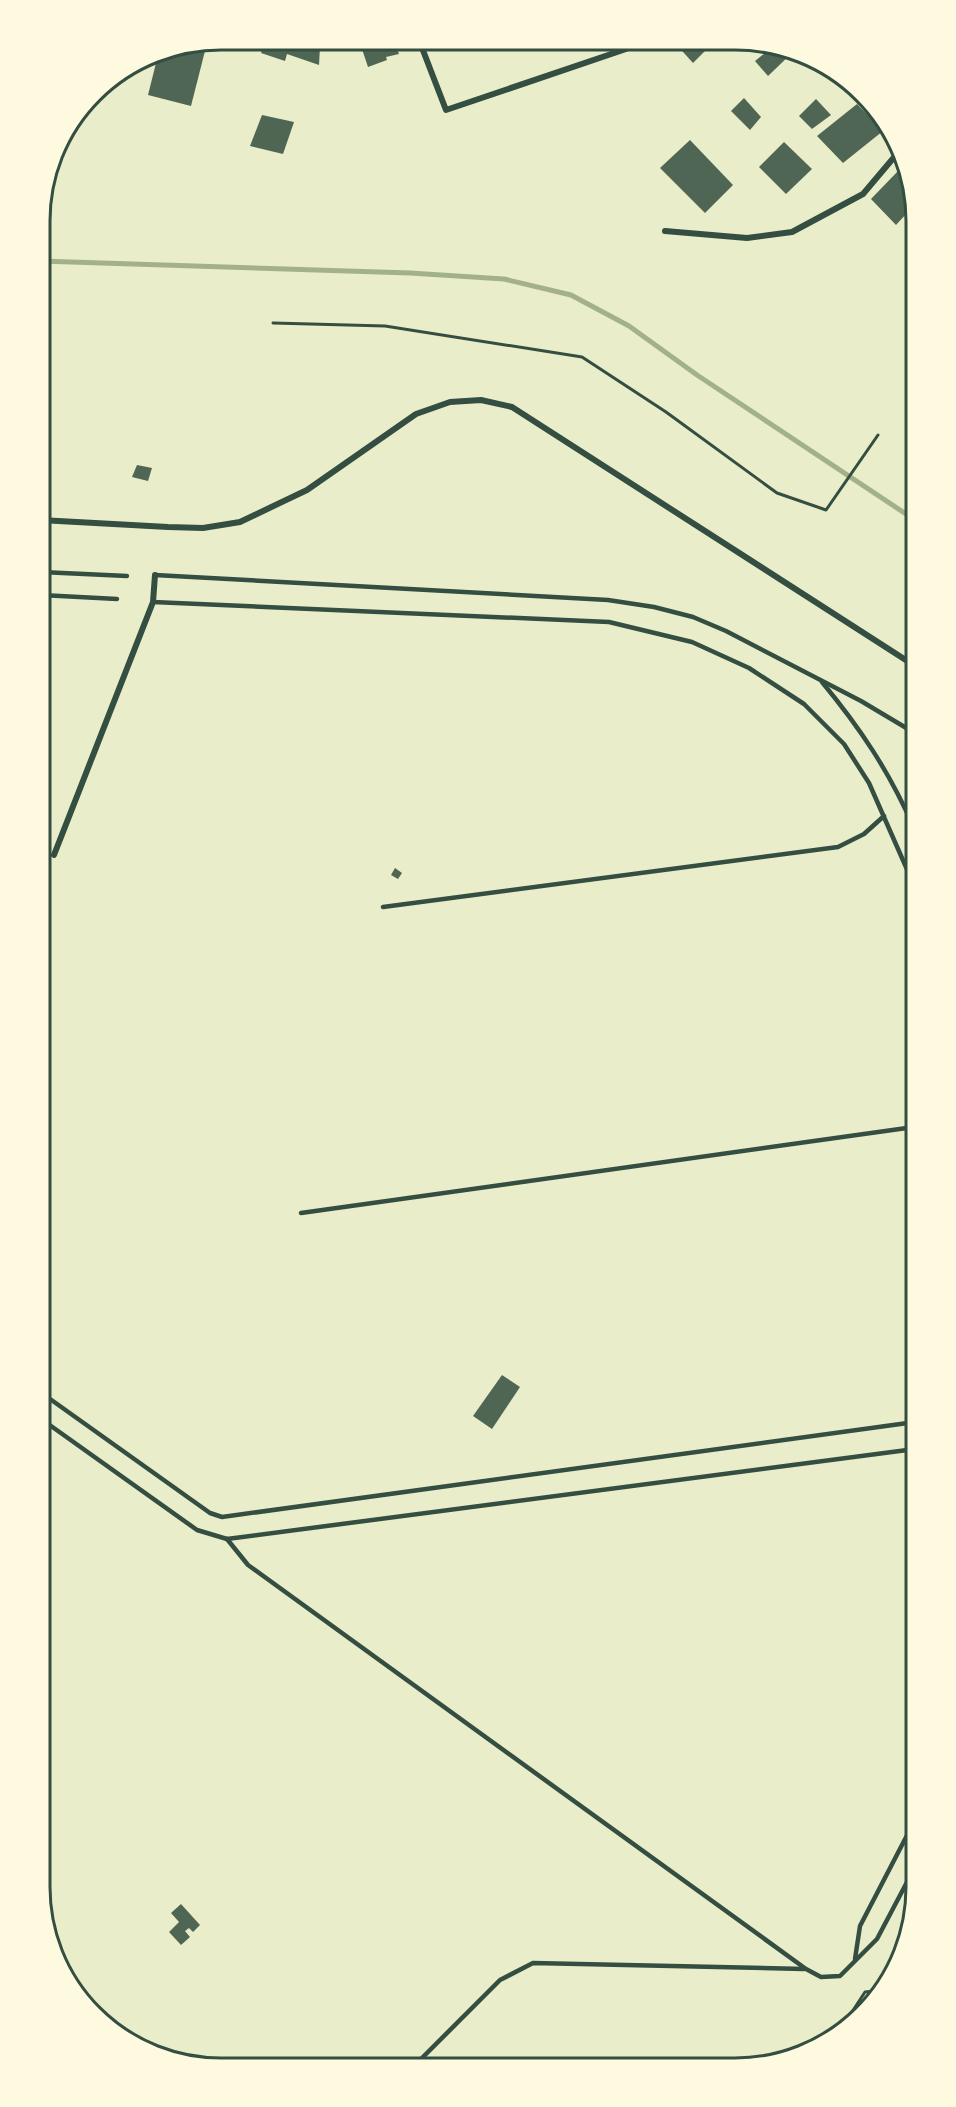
<svg xmlns="http://www.w3.org/2000/svg" width="956" height="2107" viewBox="0 0 956 2107" font-family="'Zilla Slab',serif">
<style>
.lines{fill:none;stroke-linecap:round;stroke-linejoin:round}
.stream{stroke:#a3b18a;stroke-width:5}
.building{fill:#4f6655}
.path{stroke:#344e41;stroke-width:3}
.service{stroke:#344e41;stroke-width:4.5}
.minor{stroke:#344e41;stroke-width:6}
.rim{fill:none;stroke:#344e41;stroke-width:3}
</style>
<rect width="100%" height="100%" fill="#e9edc9"/>
<g class="lines">
<path class="stream" d="M40,261L410,273L504,279L571,295L629,326L697,375L912,518"/>
</g>
<g class="building">
<path d="M238,39H249L247,46L237,43Z"/>
<path d="M266,39L301,40L320,47L319,65L287,54L285,61L261,53Z"/>
<path d="M359,40H394L399,54L386,57L387,60L368,67Z"/>
<path d="M677,42H714L693,63L675,43Z"/>
<path d="M194,44L206,47L191,106L148,95L159,51Z"/>
<path d="M775,45L792,53L768,76L755,61Z"/>
<path d="M744,98L761,117L750,130L731,111Z"/>
<path d="M816,99L831,115L812,129L799,116Z"/>
<path d="M857,104L883,131L843,163L817,136Z"/>
<path d="M262,115L294,122L283,154L250,146Z"/>
<path d="M690,140L733,185L705,213L660,168Z"/>
<path d="M784,142L812,169L786,194L759,167Z"/>
<path d="M899,170L911,182V216L908,212L896,225L871,199Z"/>
<path d="M137,465L152,468L148,481L132,477Z"/>
<path d="M395,868L402,873L398,879L391,875Z"/>
<path d="M502,1375L520,1387L492,1429L473,1416Z"/>
<path d="M181,1904L200,1925L193,1932L189,1928L185,1931L190,1937L181,1945L169,1932L179,1922L171,1913Z"/>
</g>
<g class="lines">
<g class="path">
<path d="M273,323L385,326L582,357L666,412L777,493L826,510L878,435"/>
<path d="M835,2038L865,1992L883,1990"/>
</g>
<g class="service">
<path d="M41,572L127,576"/>
<path d="M155,575L608,600L654,607L693,617L726,631L861,701L913,732"/>
<path d="M41,595L117,599"/>
<path d="M153,602L609,622L692,642L749,668L804,704L844,744L869,783L913,883"/>
<path d="M41,613L47,595"/>
<path d="M822,682C860,728 889,771 913,826"/>
<path d="M383,907L838,847L864,834L884,816"/>
<path d="M301,1213L914,1127"/>
<path d="M43,1394L210,1513L222,1517L915,1422"/>
<path d="M44,1421L197,1530L227,1539L915,1449"/>
<path d="M227,1539L248,1565L806,1969L821,1977L840,1976L877,1939L916,1865"/>
<path d="M855,1959L860,1926L916,1818"/>
<path d="M417,2063L500,1980L533,1963L804,1969"/>
</g>
<g class="minor">
<path d="M419,40L446,110L626,49L638,42"/>
<path d="M665,231L747,238L792,232L863,194L901,149"/>
<path d="M40,520L168,527L203,528L240,522L307,490L416,414L450,402L481,400L512,407L912,664"/>
<path d="M54,855L153,602L155,575"/>
</g>
</g>
<path d="M0 0H956V2107H0ZM221 50H735A171 171 0 0 1 906 221V1887A171 171 0 0 1 735 2058H221A171 171 0 0 1 50 1887V221A171 171 0 0 1 221 50Z" fill="#fefae0" fill-rule="evenodd"/>
<path class="rim" d="M221 50H735A171 171 0 0 1 906 221V1887A171 171 0 0 1 735 2058H221A171 171 0 0 1 50 1887V221A171 171 0 0 1 221 50Z"/>
</svg>
